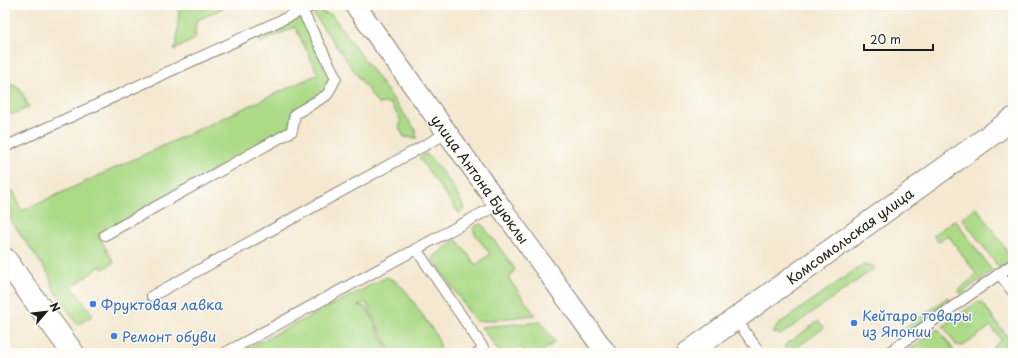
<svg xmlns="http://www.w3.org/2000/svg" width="1018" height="358" viewBox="0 0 1018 358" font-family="'Playpen Sans',sans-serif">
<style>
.green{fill:#acda87;stroke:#647b52}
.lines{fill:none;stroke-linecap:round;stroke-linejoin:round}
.lane-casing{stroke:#888276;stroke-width:12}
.street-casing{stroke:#888276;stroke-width:22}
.secondary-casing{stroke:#888276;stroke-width:24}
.primary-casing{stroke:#888276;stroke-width:24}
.lane{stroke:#fff;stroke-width:10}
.street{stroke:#fff;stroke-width:20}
.secondary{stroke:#fff;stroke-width:22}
.primary{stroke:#fff;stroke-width:22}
.shop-dot{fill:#3f7fe0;stroke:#fdfcf7;stroke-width:1.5}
.labels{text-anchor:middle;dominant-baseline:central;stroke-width:3;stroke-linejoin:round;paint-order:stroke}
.street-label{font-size:14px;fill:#1c1c1c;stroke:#fdfcf7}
.shop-label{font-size:14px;fill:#366cbe;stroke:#fdfcf7;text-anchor:start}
</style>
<rect width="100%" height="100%" fill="#fdfcf7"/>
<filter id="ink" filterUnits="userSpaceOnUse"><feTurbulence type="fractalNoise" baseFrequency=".025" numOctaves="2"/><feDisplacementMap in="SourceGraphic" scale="8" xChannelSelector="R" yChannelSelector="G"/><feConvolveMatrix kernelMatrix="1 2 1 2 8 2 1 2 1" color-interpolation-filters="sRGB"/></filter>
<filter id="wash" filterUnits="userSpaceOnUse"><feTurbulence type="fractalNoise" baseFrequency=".012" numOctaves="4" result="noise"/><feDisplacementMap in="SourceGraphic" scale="16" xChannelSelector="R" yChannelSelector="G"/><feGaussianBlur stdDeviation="0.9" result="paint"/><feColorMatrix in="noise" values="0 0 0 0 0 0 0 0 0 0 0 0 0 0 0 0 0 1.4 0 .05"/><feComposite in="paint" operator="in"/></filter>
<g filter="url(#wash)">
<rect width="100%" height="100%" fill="#f4e8d0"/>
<g class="green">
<path d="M179,5H229L196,21L195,39L174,50L177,42Z"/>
<path d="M321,8L323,13L331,14L415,129L417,138L404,137L399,128L401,121L390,103L378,104L312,12Z"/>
<path d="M300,16L332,77L325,92L293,112L289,128L98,235L114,263L103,269L101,266L72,287L93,315L78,325L55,292L48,273L9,218L5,194L13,191L22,211L318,74L295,27L260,43L258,35Z"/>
<path d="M5,83L19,87L29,107L11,115L7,108H5Z"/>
<path d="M426,154C437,163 460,195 464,209L459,213L419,158Z"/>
<path d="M976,207L1010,255L1013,254V259L1000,269L962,218Z"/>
<path d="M955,220L992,271L961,294L958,290L977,275L948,235L938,242L933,235Z"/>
<path d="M482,224L515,269L509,279L535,315L476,322L432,258L456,239L476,265L490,254L475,234L473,228L477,225Z"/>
<path d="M862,265L874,266L875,268L782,334L772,333L779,324Z"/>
<path d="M387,277L398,283L406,291L436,335L440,345V353H391L366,302L358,306L365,307L368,310L389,353H238Z"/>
<path d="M948,297L951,301L908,332L905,328Z"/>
<path d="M980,302L983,304L1008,338C1008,345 1002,348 996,352L993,347L1001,340L991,326L963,346L956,345L943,326L976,303Z"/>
<path d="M818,321L824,328L789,353L784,346Z"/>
<path d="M541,322L555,342L540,353H525L521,347L512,353H500L481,327Z"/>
<path d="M938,329L953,349L952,353H905Z"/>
</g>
</g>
<g filter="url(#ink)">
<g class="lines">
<defs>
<g id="lane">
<path d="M5,147L314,5"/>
<path d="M105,235L292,131L295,114L327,95L336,78L302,10"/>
<path d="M416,249L484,349L478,353"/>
<path d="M999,273L1013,292"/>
<path d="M152,296L447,133"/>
<path d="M735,318L760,353"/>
<path d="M225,353L499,204"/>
<path d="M888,353L1013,264"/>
</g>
<path id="street" d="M355,5L606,353"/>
<path id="secondary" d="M5,259L73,353"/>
<path id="primary" d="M688,353L1013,119"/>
</defs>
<use href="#lane" class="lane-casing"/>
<use href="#street" class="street-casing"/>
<use href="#secondary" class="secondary-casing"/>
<use href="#primary" class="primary-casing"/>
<use href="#lane" class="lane"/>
<use href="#street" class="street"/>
<use href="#secondary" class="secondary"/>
<use href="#primary" class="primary"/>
</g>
</g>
<g class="shop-dot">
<circle cx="93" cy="304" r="4"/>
<circle cx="854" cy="323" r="4"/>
<circle cx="114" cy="336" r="4"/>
</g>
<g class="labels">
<g class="street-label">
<text transform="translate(480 179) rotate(54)">улица Антона Буюклы</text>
<text transform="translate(850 236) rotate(-36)">Комсомольская улица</text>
</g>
<g class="shop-label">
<text x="101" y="304">Фруктовая лавка</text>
<text x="862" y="315">Кейтаро товары<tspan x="862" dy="16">из Японии</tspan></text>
<text x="122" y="336">Ремонт обуви</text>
</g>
</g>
<rect width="1018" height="358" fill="none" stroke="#fdfcf7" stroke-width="20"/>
<g transform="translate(46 312) rotate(62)" stroke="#fdfcf7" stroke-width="3" paint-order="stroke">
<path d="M0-3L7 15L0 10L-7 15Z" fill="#1c1c1c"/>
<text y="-6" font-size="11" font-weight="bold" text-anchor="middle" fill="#1c1c1c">N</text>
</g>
<path d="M864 44v6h69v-6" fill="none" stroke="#1c1c1c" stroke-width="2"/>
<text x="870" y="44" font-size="12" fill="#1c1c1c" stroke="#fdfcf7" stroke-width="3" paint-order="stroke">20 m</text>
</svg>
